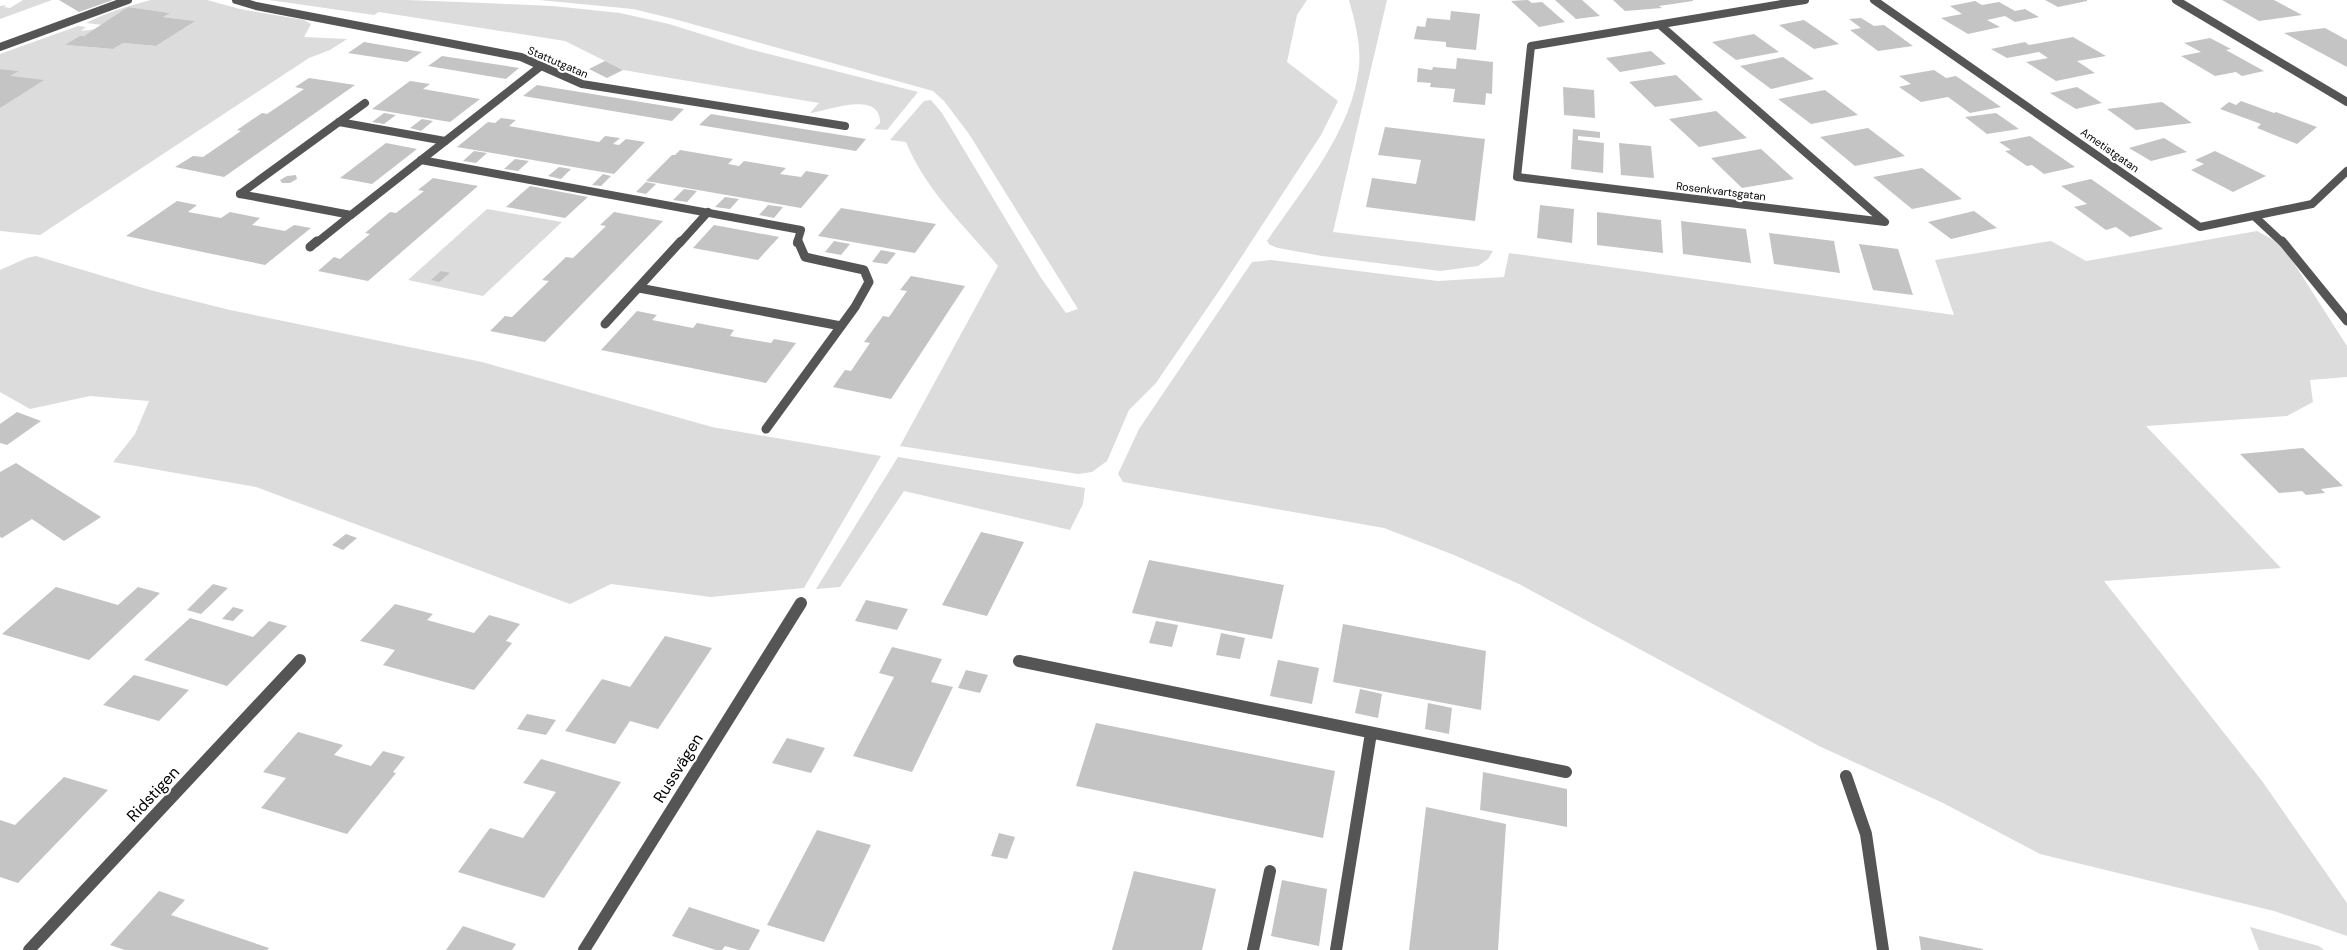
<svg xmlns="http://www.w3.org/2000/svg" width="2347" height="950" viewBox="0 0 2347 950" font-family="'DM Sans',sans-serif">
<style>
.green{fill:#dcdcdc}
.building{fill:#c4c4c4}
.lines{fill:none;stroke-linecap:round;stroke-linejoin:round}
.service-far1{stroke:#555;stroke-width:8}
.service{stroke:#555;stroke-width:9}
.minor-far2{stroke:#555;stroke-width:8}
.minor-far1{stroke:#555;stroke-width:9}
.minor{stroke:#555;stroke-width:12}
.labels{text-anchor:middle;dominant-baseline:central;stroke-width:4.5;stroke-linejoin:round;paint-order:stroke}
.far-street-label{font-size:11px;fill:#000;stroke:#fff}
.near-street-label{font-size:16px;fill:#000;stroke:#fff}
</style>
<rect width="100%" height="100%" fill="#fff"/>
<g class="green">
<path d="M23,0H52L0,19V6L6,5L4,7L10,8Z"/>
<path d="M151,0H207L240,9L304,20L311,24L304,37L347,39L330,50L309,58L40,235L0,231V108L10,76L18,71L0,69V54L78,26L86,27L81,31L97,29L66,45L113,49L123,43L156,46L194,21L163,17L169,13L128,7L103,25L86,23C105,13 128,6 151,0Z"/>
<path d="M269,0H406L484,3L553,6L620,13L669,24L749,49L918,92L887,130L874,129L880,123C881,89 827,111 810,113L819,103L623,70L565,41L379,12L374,15Z"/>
<path d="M539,0H1307L1297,15L1287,62L1338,101L1321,135L1223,285L1156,383L1129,410L1107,461L1092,472L1078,474L900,446L998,266C965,226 926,191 906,142L890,140L924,101L931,100L942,113L1041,278L1066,313L1078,309L969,134L944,101L933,91L674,19L633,9Z"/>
<path d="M1349,0H1387L1333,232L1493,251L1488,259L1478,266L1440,271L1322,256L1278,248L1270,245L1267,241C1302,189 1352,132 1359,67C1361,44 1355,22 1349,0Z"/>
<path d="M487,209L562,222L483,296L408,280Z"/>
<path d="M2257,231L2272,239L2286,251L2347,346V377L2310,380L2313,402L2287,416L2146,426L2281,568L2104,581L2262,781L2347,903V936L2274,911L2040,854L1943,803L1819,746L1519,584L1454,555L1384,528L1123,482L1118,474L1139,429L1252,262L1271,260L1438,281L1504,277L1509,253L1954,315L1935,260L2051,241L2086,261Z"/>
<path d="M36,256L150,290L230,310L482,362L712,427L881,456L804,588L711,597L611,584L570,604L256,487L113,462L135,434L149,401L90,396L30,409L0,392V270L27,258Z"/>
<path d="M898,457L1085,488L1083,504L1070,530L904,491L840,587L816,589Z"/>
<path d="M2250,927L2319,946L2324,950H2259Z"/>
</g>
<g class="building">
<path d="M59,0H113L79,12Z"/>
<path d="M1528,0L1532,3L1542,2L1565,22L1539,27L1511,1Z"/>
<path d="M1555,0H1582L1600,16L1576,19Z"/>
<path d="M1613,0H1693V1L1659,6L1662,8L1625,11Z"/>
<path d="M2045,0H2087V1L2058,7Z"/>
<path d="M2222,0H2274L2302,15L2259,21Z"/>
<path d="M1975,1L1982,5L1999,2L2015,11L2025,9L2039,17L2015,22L2005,16L1987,20L2000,27L1968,34L1941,18L1962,14L1950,6Z"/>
<path d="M128,7L170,13L163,17L195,21L156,46L123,43L113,49L65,45L80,36H84Z"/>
<path d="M1451,11L1480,14L1476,50L1446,47V42L1414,39L1417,26L1425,27L1427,18L1450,20Z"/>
<path d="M1861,18L1874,26L1884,25L1913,46L1878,51L1850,30L1861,28L1849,19Z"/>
<path d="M1804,20L1839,44L1814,49L1779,25Z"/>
<path d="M2325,28L2347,40V67L2284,33Z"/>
<path d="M1754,34L1779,52L1736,60L1712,42Z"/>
<path d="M2073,37L2106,56L2077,61L2095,73L2056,81L2026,62L2048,58L2039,52L2007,58L1991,49L2025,42L2029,45Z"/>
<path d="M2210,38L2231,49L2226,50L2264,71L2242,76L2236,72L2215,76L2181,56L2201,52L2184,43Z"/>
<path d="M364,42L422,52L407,62L348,53Z"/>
<path d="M1651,51L1666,64L1620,72L1606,58Z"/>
<path d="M442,56L519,68L506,79L428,66Z"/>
<path d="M1783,57L1814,79L1771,89L1740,66Z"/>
<path d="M1457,58L1493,62L1492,94L1486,93L1485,105L1453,102L1455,89L1430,87L1431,83L1417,82L1418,68L1432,70L1433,67L1456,69Z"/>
<path d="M605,61L623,70L607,78L589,69Z"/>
<path d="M0,69L19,71L10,76L44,80L0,108Z"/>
<path d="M1934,70L1946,78L1956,76L2001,107L1970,113L1948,97L1921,102L1899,87L1911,84L1899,76Z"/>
<path d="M1676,75L1703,100L1655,107L1629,82Z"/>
<path d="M309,78L355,85L224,177L175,167L193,156L203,157L241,131L237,130L262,113L267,114L304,89L295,87Z"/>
<path d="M410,81L430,84L423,89L480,99L450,122L372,109Z"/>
<path d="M537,85L684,109L672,121L523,96Z"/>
<path d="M1563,87L1594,90L1595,118L1564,115Z"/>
<path d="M2077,87L2102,103L2076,109L2050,93Z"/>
<path d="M1825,90L1858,115L1811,124L1778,99Z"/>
<path d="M2241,101L2274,113L2276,112L2317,127L2297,144L2257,128L2261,124L2220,109L2229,102L2236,105Z"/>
<path d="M2162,102L2192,123L2136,130L2107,109Z"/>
<path d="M1716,111L1747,138L1699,147L1669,119Z"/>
<path d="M384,113L396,115L384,124L372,122Z"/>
<path d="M1996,113L2019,129L1987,134L1965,117Z"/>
<path d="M711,114L797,128L866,139L856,151L699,125Z"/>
<path d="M501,118L516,120L509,126L599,142L605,136L620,138L613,144L619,145L626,139L645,142L614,174L457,147L488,122L495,123Z"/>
<path d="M422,119L433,121L421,131L410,128Z"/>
<path d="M1385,127L1485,139L1475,221L1366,207L1372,178L1416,184L1421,160L1378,155Z"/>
<path d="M1868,128L1905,156L1855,166L1820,137Z"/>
<path d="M1573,129L1600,132V138L1578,136V140L1604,143L1603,173L1571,169Z"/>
<path d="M2030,136L2075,167L2044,174L2032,165L2027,166L2005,151L2011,150L1999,142Z"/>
<path d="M2164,138L2187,152L2151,161L2129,148Z"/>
<path d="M386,143L417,149L372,184L340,178Z"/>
<path d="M1619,143L1651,146L1654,178L1621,175Z"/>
<path d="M1761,149L1794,179L1742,188L1711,158Z"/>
<path d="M680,150L733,159L728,164L739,166L744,161L786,168L780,174L801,177L806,171L829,175L801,208L646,181L672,155H675Z"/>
<path d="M474,151L487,153L476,163L463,161Z"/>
<path d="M2215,151L2266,176L2233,192L2191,170L2204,164L2195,160Z"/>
<path d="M515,159L529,161L518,171L504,169Z"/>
<path d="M559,167L571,169L561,179L548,176Z"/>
<path d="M1922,168L1962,199L1912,209L1873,177Z"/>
<path d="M603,174L611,176L601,186L592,185Z"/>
<path d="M296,175L297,179L290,183H282L280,180L287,176Z"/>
<path d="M433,178L478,186L368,281L318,271L334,257L340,259L370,234L365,233L390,212L396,213L424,191L418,190Z"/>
<path d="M2091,179L2163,229L2130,237L2116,227L2106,230L2074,207L2087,204L2061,186Z"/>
<path d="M646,182L656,184L646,194L636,192Z"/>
<path d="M530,186L588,197L565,218L506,207Z"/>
<path d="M684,189L697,191L687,202L673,200Z"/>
<path d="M725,197L739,199L730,209L715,207Z"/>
<path d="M177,201L197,205L188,212L221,218L230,212L260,218L252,225L285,231L294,225L311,228L265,265L126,236Z"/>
<path d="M768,205L783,207L774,218L759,215Z"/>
<path d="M1540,205L1574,209L1572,243L1537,238Z"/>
<path d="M841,208L936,224L915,253L818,236Z"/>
<path d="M1974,211L1997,228L1951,239L1928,222Z"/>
<path d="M614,212L663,221L545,342L490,331L505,316L512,317L549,281L542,280L566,257L573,258L606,226L600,225Z"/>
<path d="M1597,212L1661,220L1663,253L1597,245Z"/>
<path d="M1681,221L1746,229L1751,263L1683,254Z"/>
<path d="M714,225L779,237L758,260L693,248Z"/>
<path d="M1769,233L1834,241L1840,273L1774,264Z"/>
<path d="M834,241L850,244L841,255L825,252Z"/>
<path d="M1859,244L1898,249L1913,295L1873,290Z"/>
<path d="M881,250L896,253L887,264L872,262Z"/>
<path d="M441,271L450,273L439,282L431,280Z"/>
<path d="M911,276L965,286L891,399L833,387L845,370L851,371L870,343L864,342L883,316L889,317L907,291L900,290Z"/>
<path d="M637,311L657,315L652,320L693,328L697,323L734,330L730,336L771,343L774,339L796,343L766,383L601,350Z"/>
<path d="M17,412L41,421L7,445L0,443V424Z"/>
<path d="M2303,448L2343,486L2321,489L2325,493L2306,495L2302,491L2279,493L2240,454Z"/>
<path d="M16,463L101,517L64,541L32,519L2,538L0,537V472Z"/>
<path d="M981,532L1024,542L987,616L942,605Z"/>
<path d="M346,534L357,538L343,550L332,545Z"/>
<path d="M1149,560L1284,585L1272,639L1132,613Z"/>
<path d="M213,584L228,588L201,614L187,610Z"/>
<path d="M56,587L118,605L138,587L160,593L89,660L2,634Z"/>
<path d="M866,600L908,609L897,630L855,621Z"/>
<path d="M395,604L433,614L427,620L474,633L489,615L520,624L506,641L512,643L474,690L383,665L395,650L360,641Z"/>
<path d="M233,607L244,610L233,621L222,619Z"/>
<path d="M190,618L253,637L269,621L287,626L227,686L144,660Z"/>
<path d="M1156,621L1178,625L1172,647L1149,643Z"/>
<path d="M1343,624L1486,651L1481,710L1333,682Z"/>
<path d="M1221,633L1245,638L1240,659L1216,655Z"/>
<path d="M665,636L712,648L658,729L630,721L615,744L565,731L602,679L630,687Z"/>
<path d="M892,647L942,659L931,682L953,687L912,772L853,756L894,677L879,673Z"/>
<path d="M1278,660L1319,668L1312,704L1270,696Z"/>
<path d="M966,670L988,675L980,693L958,688Z"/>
<path d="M134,675L189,690L159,721L103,705Z"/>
<path d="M1360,689L1382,694L1378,718L1355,713Z"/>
<path d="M1428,703L1452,708L1449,734L1425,729Z"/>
<path d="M527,714L556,720L546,735L517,729Z"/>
<path d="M1096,723L1335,771L1323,838L1076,786Z"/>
<path d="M298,732L343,745L334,755L371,766L383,751L405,757L393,772L396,773L347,834L261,808L286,778L263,772Z"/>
<path d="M787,738L825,748L811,773L772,763Z"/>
<path d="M541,759L621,782L544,898L458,872L490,828L523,838L556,792L523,783Z"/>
<path d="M1483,772L1567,789V827L1480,810Z"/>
<path d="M64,777L108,790L18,883L0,877V820L15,825Z"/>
<path d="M1426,807L1506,824L1498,950H1409Z"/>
<path d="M817,830L871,845L824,942L767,925Z"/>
<path d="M999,833L1015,837L1007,859L991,856Z"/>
<path d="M1134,871L1216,889L1202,950H1112Z"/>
<path d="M1282,880L1327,889L1319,946L1271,936Z"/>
<path d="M159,891L185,900L171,915L269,948L267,950H125L110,945Z"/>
<path d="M689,907L760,930L749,950H739L725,946L722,950H716L672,936Z"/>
<path d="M463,926L516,944L512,950H446Z"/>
<path d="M1919,936L1983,949V950H1921Z"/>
</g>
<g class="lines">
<path class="service-far1" d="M2254,216L2283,243"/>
<path class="service" d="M2282,241L2347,321"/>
<g class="minor-far2">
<path d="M236,0L256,6L521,57L582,84L845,126"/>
<path d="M1874,0L2200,227L2312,204L2347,171"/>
<path d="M2176,0L2347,102"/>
<path d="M1660,25L1885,222L1517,177L1531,46L1805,0"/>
<path d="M0,47L128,0"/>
<path d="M339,122L445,141"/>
<path d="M421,160L801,230L797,243"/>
<path d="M240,194L351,215L541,66"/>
<path d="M240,194L365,103"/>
<path d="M316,243L351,215"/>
<path d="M680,243L708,212"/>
</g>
<g class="minor-far1">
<path d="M310,247L317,241"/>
<path d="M639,288L841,326"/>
<path d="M605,324L681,241"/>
<path d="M766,429L855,307L869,282L864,270L805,257L798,241"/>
</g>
<g class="minor">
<path d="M1019,661L1566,772"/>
<path d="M1846,776L1866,834L1883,950"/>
<path d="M29,950L300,660"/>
<path d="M584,950L801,603"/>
<path d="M1253,950L1270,871"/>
<path d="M1336,950L1371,733"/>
</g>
</g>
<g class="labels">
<g class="far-street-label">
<text transform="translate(558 62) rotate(23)">Stattutgatan</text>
<text transform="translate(2110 150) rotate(35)">Ametistgatan</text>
<text transform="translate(1721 191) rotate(7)">Rosenkvartsgatan</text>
</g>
<g class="near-street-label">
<text transform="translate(678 768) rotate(-58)">Russvägen</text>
<text transform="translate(153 794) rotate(-47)">Ridstigen</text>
</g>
</g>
</svg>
